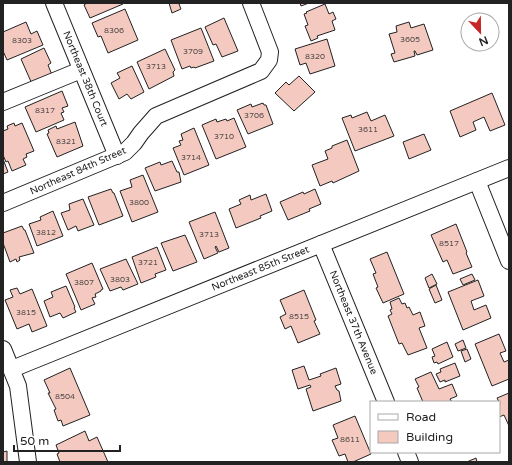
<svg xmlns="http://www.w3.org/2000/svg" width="512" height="465" viewBox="0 0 512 465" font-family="'Varela Round',sans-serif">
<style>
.building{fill:#f3c9c0;stroke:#222}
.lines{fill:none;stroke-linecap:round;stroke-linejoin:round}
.minor-casing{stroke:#222;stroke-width:18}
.minor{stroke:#fff;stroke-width:16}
.labels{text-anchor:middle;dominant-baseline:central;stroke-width:3;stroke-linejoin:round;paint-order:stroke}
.number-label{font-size:8px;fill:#564c4a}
.street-label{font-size:10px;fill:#222;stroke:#fff}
</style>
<rect width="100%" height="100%" fill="#fff"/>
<g class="building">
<path d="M87,3H122L123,4L90,18L84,5Z"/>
<path d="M169,3H181L179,4L181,9L172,13Z"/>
<path d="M300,3H309L301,6Z"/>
<path d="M325,4L329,14L333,12L336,19L332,21L335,30L317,36L318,38L311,41L305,26L308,25L304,14L307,13L306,12Z"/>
<path d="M125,9L138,40L108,53L101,36L98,37L92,23Z"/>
<path d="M224,18L238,51L222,57L216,44L213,45L205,27Z"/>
<path d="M26,22L31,34L37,31L43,45L7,60L3,51V32Z"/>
<path d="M409,22L411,28L424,24L433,50L417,55L415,51H414L415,56L394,62L391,54L395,53L389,34L397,32L396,26Z"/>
<path d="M201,28L214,61L195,68L194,67L191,68L190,66L182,69L171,40Z"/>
<path d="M327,39L335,66L310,74L306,63L300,65L295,49Z"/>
<path d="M44,48L51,63L48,65L52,75L32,84L21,59Z"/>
<path d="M165,49L175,70L173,72L174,76L149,89L137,62Z"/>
<path d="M132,66L144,92L131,99L127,94L119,99L111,83L120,78L117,73Z"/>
<path d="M299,76L315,92L294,111L275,93L286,82L289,85Z"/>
<path d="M62,91L68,106L62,108L64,112L61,113L64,120L36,132L25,107Z"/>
<path d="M492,93L505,125L490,131L484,117L473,122L476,130L460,137L450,111Z"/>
<path d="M263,103L264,105H266L273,124L248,134L237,110L251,104L252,107Z"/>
<path d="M367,112L371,121L385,115L394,136L355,151L342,118L351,115L352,118Z"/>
<path d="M234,118L246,147L216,159L202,125L216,119L217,122L226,119L227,121Z"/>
<path d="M75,122L83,146L57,157L47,134L49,133L48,130L56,126L57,129Z"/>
<path d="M14,123L15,126L22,123L34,151L26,154L27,157L23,159L26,165L12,171L8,161L6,162L3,155V131L8,129L7,126Z"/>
<path d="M194,128L209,165L184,175L173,148L181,145L179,141L183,140L181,134Z"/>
<path d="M424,134L431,150L409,159L403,142Z"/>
<path d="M347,140L359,171L333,183L332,181L320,186L312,165L328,159L325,151L332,148V146Z"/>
<path d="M3,159L8,172L3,174Z"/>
<path d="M172,161L177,172H179L181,182L155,191L145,168L160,162L161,165Z"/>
<path d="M143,175L158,212L132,222L120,191L132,187L130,180Z"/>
<path d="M111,189L113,193H114L123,216L99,225L88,197Z"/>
<path d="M315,189L321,204L309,209L310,211L288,220L280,202L303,192L304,194Z"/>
<path d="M266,194L272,211L260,216L261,218L236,228L229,209L241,204L239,200L250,195L251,200Z"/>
<path d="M83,199L94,225L78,231L76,226L68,230L61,213L70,210L69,204Z"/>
<path d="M53,211L63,236L37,246L29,224L41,220L40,217Z"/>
<path d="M215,212L229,248L219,252L216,246L215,247L218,253L204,259L189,222Z"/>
<path d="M456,224L467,252L466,253L472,267L453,274L447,260L443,262L431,235Z"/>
<path d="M22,226L24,230H25L34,253L19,257L20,260L17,262L16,259L10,262L3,243V233Z"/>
<path d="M185,235L197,262L173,271L161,243Z"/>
<path d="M157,247L166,270L155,274L156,277L141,283L132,257Z"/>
<path d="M387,252L404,294L383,303L376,288L378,287L373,274L376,273L370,259Z"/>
<path d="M126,259L138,284L123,290L121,287L110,291L100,269Z"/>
<path d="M92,263L103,289L101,290V291L95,294L96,297L92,298L95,304L81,310L66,274Z"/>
<path d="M432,274L437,284L429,288L425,278Z"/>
<path d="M472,274L475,280L463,285L460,279Z"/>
<path d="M478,280L484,296L471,301L474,310L486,305L491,318L463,330L448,292Z"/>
<path d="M436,285L442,300L435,303L429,289Z"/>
<path d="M66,286L75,307L74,308L76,312L63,318L60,313L50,317L44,301L53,297L51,292Z"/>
<path d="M17,288L20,294L32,289L47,326L32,332L29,324L17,329L5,300L13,297L10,290Z"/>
<path d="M304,290L316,320L314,321L320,334L298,343L291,326L285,329L280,317L286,314L280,300Z"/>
<path d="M399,298L402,304L405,303L407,308L409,307L413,315L420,312L425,326L419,328L427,348L408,355L402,343L399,344L388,316L392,314L390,310L392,309L390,302Z"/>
<path d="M499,334L506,351L500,353L504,362L509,360V379L492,386L475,344Z"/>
<path d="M463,340L466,348L458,351L455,344Z"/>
<path d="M447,342L453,357L438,364L437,362L434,363L432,357L435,356L432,349Z"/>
<path d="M467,349L471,359L465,362L461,351Z"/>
<path d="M455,363L460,376L445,382V380L440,382L436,374L441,372L440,369Z"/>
<path d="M304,366L309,380L321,376L320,374L336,368L341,384L335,386L337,390L339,391L341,401L313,411L306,389L311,387L310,385L298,389L292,370Z"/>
<path d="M70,368L90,415L63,426L61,420L58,421L54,410L56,409L48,393H50L44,380Z"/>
<path d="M431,372L439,389L452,384L457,396L450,399L452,402H423L417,388L419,387L415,379Z"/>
<path d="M509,393V426L504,415L499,417V405L500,404L497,398Z"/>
<path d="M355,416L371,454L353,462H348L345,454L339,456L332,440L338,438L333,425Z"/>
<path d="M85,431L89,441L97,437L108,462H60L57,454L59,453L56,445Z"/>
<path d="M7,451V462H3V452Z"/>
<path d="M476,458L477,462H467L469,461Z"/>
</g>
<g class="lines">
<defs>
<g id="minor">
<path id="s1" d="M54,3L117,156"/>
<path d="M3,102L81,70"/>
<path d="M477,181L509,261"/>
<path d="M3,203L125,152L134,143L141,133L156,116L261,71L269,60L270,52L251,3"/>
<path id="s2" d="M321,244L386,402"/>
<path d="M3,349L18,386L28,462"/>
<path id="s3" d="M12,369L509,168"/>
<path d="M406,452L410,462"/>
</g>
</defs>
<use href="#minor" class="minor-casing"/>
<use href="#minor" class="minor"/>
</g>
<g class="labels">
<g class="number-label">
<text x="114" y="30">8306</text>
<text x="410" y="39">3605</text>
<text x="22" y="40">8303</text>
<text x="193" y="51">3709</text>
<text x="315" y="56">8320</text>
<text x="156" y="66">3713</text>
<text x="45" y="110">8317</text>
<text x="254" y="115">3706</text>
<text x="368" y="129">3611</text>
<text x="224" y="136">3710</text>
<text x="66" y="141">8321</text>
<text x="191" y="157">3714</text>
<text x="139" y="202">3800</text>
<text x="46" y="232">3812</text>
<text x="209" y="234">3713</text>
<text x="449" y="243">8517</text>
<text x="148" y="262">3721</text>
<text x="120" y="279">3803</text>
<text x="84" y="282">3807</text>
<text x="26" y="312">3815</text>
<text x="299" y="316">8515</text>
<text x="65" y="396">8504</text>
<text x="350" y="439">8611</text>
</g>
<g class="street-label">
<text stroke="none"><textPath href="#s1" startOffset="82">Northeast 38th Court</textPath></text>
<text transform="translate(78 171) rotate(-24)">Northeast 84th Street</text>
<text stroke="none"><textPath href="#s3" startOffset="268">Northeast 85th Street</textPath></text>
<text stroke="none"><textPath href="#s2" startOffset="85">Northeast 37th Avenue</textPath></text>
</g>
</g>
<rect width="512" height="465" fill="none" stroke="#222222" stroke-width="8"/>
<rect x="370" y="401" width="130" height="52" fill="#ffffff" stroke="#a7a7a7"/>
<rect x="378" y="414" width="20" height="6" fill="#ffffff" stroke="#a7a7a7"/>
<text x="406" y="421" font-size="12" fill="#222222">Road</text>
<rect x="378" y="431" width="20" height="12" fill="#f3c9c0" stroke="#a7a7a7"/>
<text x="406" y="441" font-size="12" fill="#222222">Building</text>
<g transform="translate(480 32) rotate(158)"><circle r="19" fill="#ffffff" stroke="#a7a7a7"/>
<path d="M0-3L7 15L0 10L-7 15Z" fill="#c62828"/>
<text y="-6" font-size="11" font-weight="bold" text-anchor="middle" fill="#222222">N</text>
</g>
<path d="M14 445v6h106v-6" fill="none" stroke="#222222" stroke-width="2"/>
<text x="20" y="445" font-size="12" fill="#222222" stroke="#ffffff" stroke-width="3" paint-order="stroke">50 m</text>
</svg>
